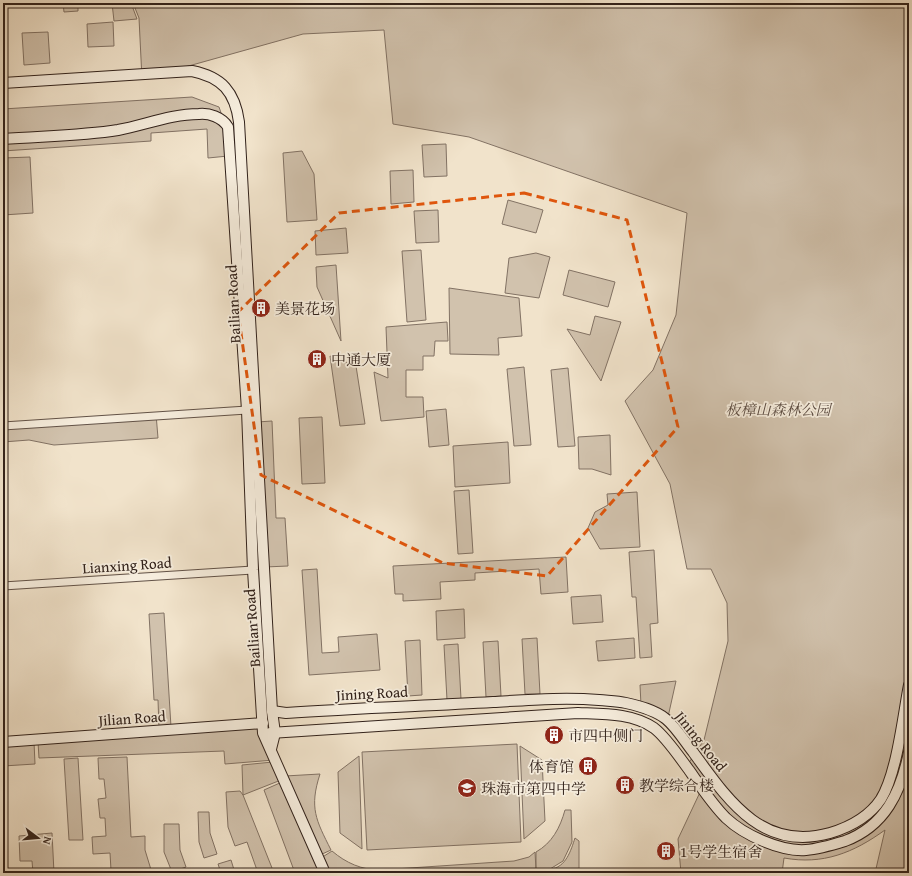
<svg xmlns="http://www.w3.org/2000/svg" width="912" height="876" viewBox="0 0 912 876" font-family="'Gentium Book Plus','Noto Serif SC',serif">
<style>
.green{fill:#d1c2ad;stroke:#827264}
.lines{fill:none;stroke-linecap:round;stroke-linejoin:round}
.street-casing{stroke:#625247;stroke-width:9}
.secondary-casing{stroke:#32221b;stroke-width:12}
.street{stroke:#f6eddd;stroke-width:7}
.secondary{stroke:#f6eddd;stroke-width:10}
.marked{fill:none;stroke:#df560d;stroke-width:3;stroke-dasharray:8 5;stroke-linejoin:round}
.labels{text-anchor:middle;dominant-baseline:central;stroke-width:3.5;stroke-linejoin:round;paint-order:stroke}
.street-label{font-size:15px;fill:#32221b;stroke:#f6eddd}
.poi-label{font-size:15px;fill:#32221b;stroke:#f6eddd;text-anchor:start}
.park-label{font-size:15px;font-style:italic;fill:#5a4a40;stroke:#f6eddd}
</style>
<rect width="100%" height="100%" fill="#f1e3cb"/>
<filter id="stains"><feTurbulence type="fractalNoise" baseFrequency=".005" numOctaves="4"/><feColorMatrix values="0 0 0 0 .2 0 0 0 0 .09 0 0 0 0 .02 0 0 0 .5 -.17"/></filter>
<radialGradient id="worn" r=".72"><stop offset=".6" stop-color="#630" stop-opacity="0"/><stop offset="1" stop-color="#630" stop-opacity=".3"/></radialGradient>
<g class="green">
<path d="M63,3H78V11L64,12Z"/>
<path d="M112,3H131L137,19L114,21Z"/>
<path d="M133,3H909V873H875L885,830C853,853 823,865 784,858L782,873H681L678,839L702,788L686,767L704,740L728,641L727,603L711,569H687L670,484L625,401L653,370L676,315L687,213L469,137L393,124L384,30L303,34L142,79L139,18Z"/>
<path d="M113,22L114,46L88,47L87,24Z"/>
<path d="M48,32L50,63L24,65L22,33Z"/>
<path d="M192,97L219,107L227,130L228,156L208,158L207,129L151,133V141L3,151V109Z"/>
<path d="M446,144L447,176L424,177L422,145Z"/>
<path d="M302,151L314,174L317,220L287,222L283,153Z"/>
<path d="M30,157L33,213L3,215V158Z"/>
<path d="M413,170L414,202L391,204L390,171Z"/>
<path d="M508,200L543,210L536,233L502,224Z"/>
<path d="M438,210L439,242L416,243L414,211Z"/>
<path d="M346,228L348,253L316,255L315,231Z"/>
<path d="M421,250L426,320L407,322L402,251Z"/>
<path d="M536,253L550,257L539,298L505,293L509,258Z"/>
<path d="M336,265L341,341L317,287L316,267Z"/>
<path d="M569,270L615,282L608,307L563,295Z"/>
<path d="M449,288L519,298L522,336L498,338L499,355L450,354Z"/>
<path d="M595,316L621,322L601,381L567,329L590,335Z"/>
<path d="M447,322L448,341H435L434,356H423V370H406V397H423L424,417L381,421L374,372L388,378L386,327Z"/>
<path d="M330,356L356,366L365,424L340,426Z"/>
<path d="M524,367L531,445L514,446L507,369Z"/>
<path d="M568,368L575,446L558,447L551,370Z"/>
<path d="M446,409L449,445L429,447L426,411Z"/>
<path d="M156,414L158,438L54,445L29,440L3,442V423Z"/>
<path d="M322,417L325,483L302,484L299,418Z"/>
<path d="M272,421L276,518H285L288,566L265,567L257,422Z"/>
<path d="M610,435L611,475L592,469H579L578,437Z"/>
<path d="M508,442L510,483L455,487L453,446Z"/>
<path d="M469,490L473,553L458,554L454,491Z"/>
<path d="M637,492L640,547L600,549L588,528L595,512L608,505L607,494Z"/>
<path d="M654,550L658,623L650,624L652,657L640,658L636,597H632L629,552Z"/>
<path d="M566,557L568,592L541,594L539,569L475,573V580L440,582L441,599L403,601V594H395L393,566Z"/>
<path d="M317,569L322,653L339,652L338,637L377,634L380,670L309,675L302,570Z"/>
<path d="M601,595L603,622L573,624L571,597Z"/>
<path d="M464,609L465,638L437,640L436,611Z"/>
<path d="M164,613L171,727L159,728L158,700H154L149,614Z"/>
<path d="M537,638L540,694H525L522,639Z"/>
<path d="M634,638L635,658L598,661L596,641Z"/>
<path d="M420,640L422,695L408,696L405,641Z"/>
<path d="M498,641L501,696L486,697L483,642Z"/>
<path d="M458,644L461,699L447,700L444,645Z"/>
<path d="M676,681L668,717L641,705L640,685Z"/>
<path d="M261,725L274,760L225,764L224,751L39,758L38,742Z"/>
<path d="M34,742L35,764L3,766V744Z"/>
<path d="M517,744L521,842L367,850L362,752Z"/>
<path d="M520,746L542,760L545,821L524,839Z"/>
<path d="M359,756L362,849L340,833L338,772Z"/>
<path d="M127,757L131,837L145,836V850L152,873H125V870H111L110,853L93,854L92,837L106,836L105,818H100L98,799L106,798L104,779H99L98,758Z"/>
<path d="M78,758L83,840H69L64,759Z"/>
<path d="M273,762L281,780L243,795L274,873H258L247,842L235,846L228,827L226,792L240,791L243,795L242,765Z"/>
<path d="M320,774C309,808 316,820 331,850L320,855L285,776Z"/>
<path d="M282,782L321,873H295L264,790Z"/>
<path d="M565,810H571L572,842L563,861L550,869C566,868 571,850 575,838L579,841V873H328L321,858L332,851C346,863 362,870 380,870L514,861L529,857L535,852L536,870V852C552,843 560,828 565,810Z"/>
<path d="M198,812H209L210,833L217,854L204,858L199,842Z"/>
<path d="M164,824H179L180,850L186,867L172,872L164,852Z"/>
<path d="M52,833L54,873H33L32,861H20L19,836Z"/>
<path d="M231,860L235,873H221L218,864Z"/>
</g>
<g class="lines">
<defs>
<g id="street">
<path d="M3,426L247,410"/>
<path d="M3,586L253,570"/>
</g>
<g id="secondary">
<path d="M3,83L192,71C222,77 235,92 239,122L272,711L275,733L271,749"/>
<path d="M3,139C41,136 81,136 118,130C145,125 171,114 199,114C209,113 222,117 228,127L247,410L253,570L263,733L325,873"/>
<path d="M272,711L286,713C355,708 424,706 493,702C528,700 564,697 599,700C608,701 617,701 626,703C639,706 655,710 666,719C676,727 685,742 693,752C728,800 762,852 830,833C850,827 869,817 881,799C897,773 903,716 909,685"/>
<path d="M270,733L578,713C604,714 632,713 654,728C666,737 680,758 689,770C701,787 712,804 726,818C744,835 781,852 806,850C819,849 832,845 845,841C885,826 901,792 909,752"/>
<path d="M3,742L263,723"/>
</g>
</defs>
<use href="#street" class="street-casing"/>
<use href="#secondary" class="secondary-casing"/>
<use href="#street" class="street"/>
<use href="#secondary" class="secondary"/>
</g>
<path class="marked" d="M524,193L627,220L678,427L547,576L443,563L261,475L238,312L339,213Z"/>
<defs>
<symbol id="building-disc" viewBox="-11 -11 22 22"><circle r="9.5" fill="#8f2418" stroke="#f6eddd"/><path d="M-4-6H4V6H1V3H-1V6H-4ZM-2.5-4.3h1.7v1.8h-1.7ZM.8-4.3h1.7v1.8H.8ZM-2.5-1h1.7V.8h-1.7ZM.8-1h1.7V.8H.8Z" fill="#fff"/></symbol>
<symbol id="school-disc" viewBox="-11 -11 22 22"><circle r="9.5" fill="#8f2418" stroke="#f6eddd"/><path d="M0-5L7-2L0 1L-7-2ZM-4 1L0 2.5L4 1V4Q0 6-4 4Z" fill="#fff"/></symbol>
</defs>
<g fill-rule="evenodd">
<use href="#building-disc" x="250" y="297" width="22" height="22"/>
<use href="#building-disc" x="306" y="348" width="22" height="22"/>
<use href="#building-disc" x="543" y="724" width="22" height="22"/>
<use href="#building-disc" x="577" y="755" width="22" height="22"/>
<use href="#building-disc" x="614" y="774" width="22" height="22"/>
<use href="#school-disc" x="456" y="777" width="22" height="22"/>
<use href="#building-disc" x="655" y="840" width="22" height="22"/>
</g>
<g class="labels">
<g class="street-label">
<text transform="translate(233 304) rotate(-93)">Bailian Road</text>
<text transform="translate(127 565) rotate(-4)">Lianxing Road</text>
<text transform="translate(252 628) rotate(-94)">Bailian Road</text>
<text transform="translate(372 693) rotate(-3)">Jining Road</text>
<text transform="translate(132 718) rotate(-4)">Jilian Road</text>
<text transform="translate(701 741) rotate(51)">Jining Road</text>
</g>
<g class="poi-label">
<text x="275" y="308">美景花场</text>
<text x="331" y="359">中通大厦</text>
<text x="568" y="735">市四中侧门</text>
<text x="574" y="766" text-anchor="end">体育馆</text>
<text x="639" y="785">教学综合楼</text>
<text x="481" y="788">珠海市第四中学</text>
<text x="680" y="851">1号学生宿舍</text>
</g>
<g class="park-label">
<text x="778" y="409">板樟山森林公园</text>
</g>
</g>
<rect width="912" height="876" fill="none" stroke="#f1e3cb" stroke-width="16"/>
<rect x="4" y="4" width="904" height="868" fill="none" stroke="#32221b" stroke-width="2"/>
<rect x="8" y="8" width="896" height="860" fill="none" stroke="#32221b"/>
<g transform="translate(38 838) rotate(106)" stroke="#f6eddd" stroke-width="3" paint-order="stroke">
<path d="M0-3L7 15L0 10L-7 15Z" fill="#32221b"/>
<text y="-6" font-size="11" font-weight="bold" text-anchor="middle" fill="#32221b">N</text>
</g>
<rect width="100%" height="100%" filter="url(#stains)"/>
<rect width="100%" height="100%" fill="url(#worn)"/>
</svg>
